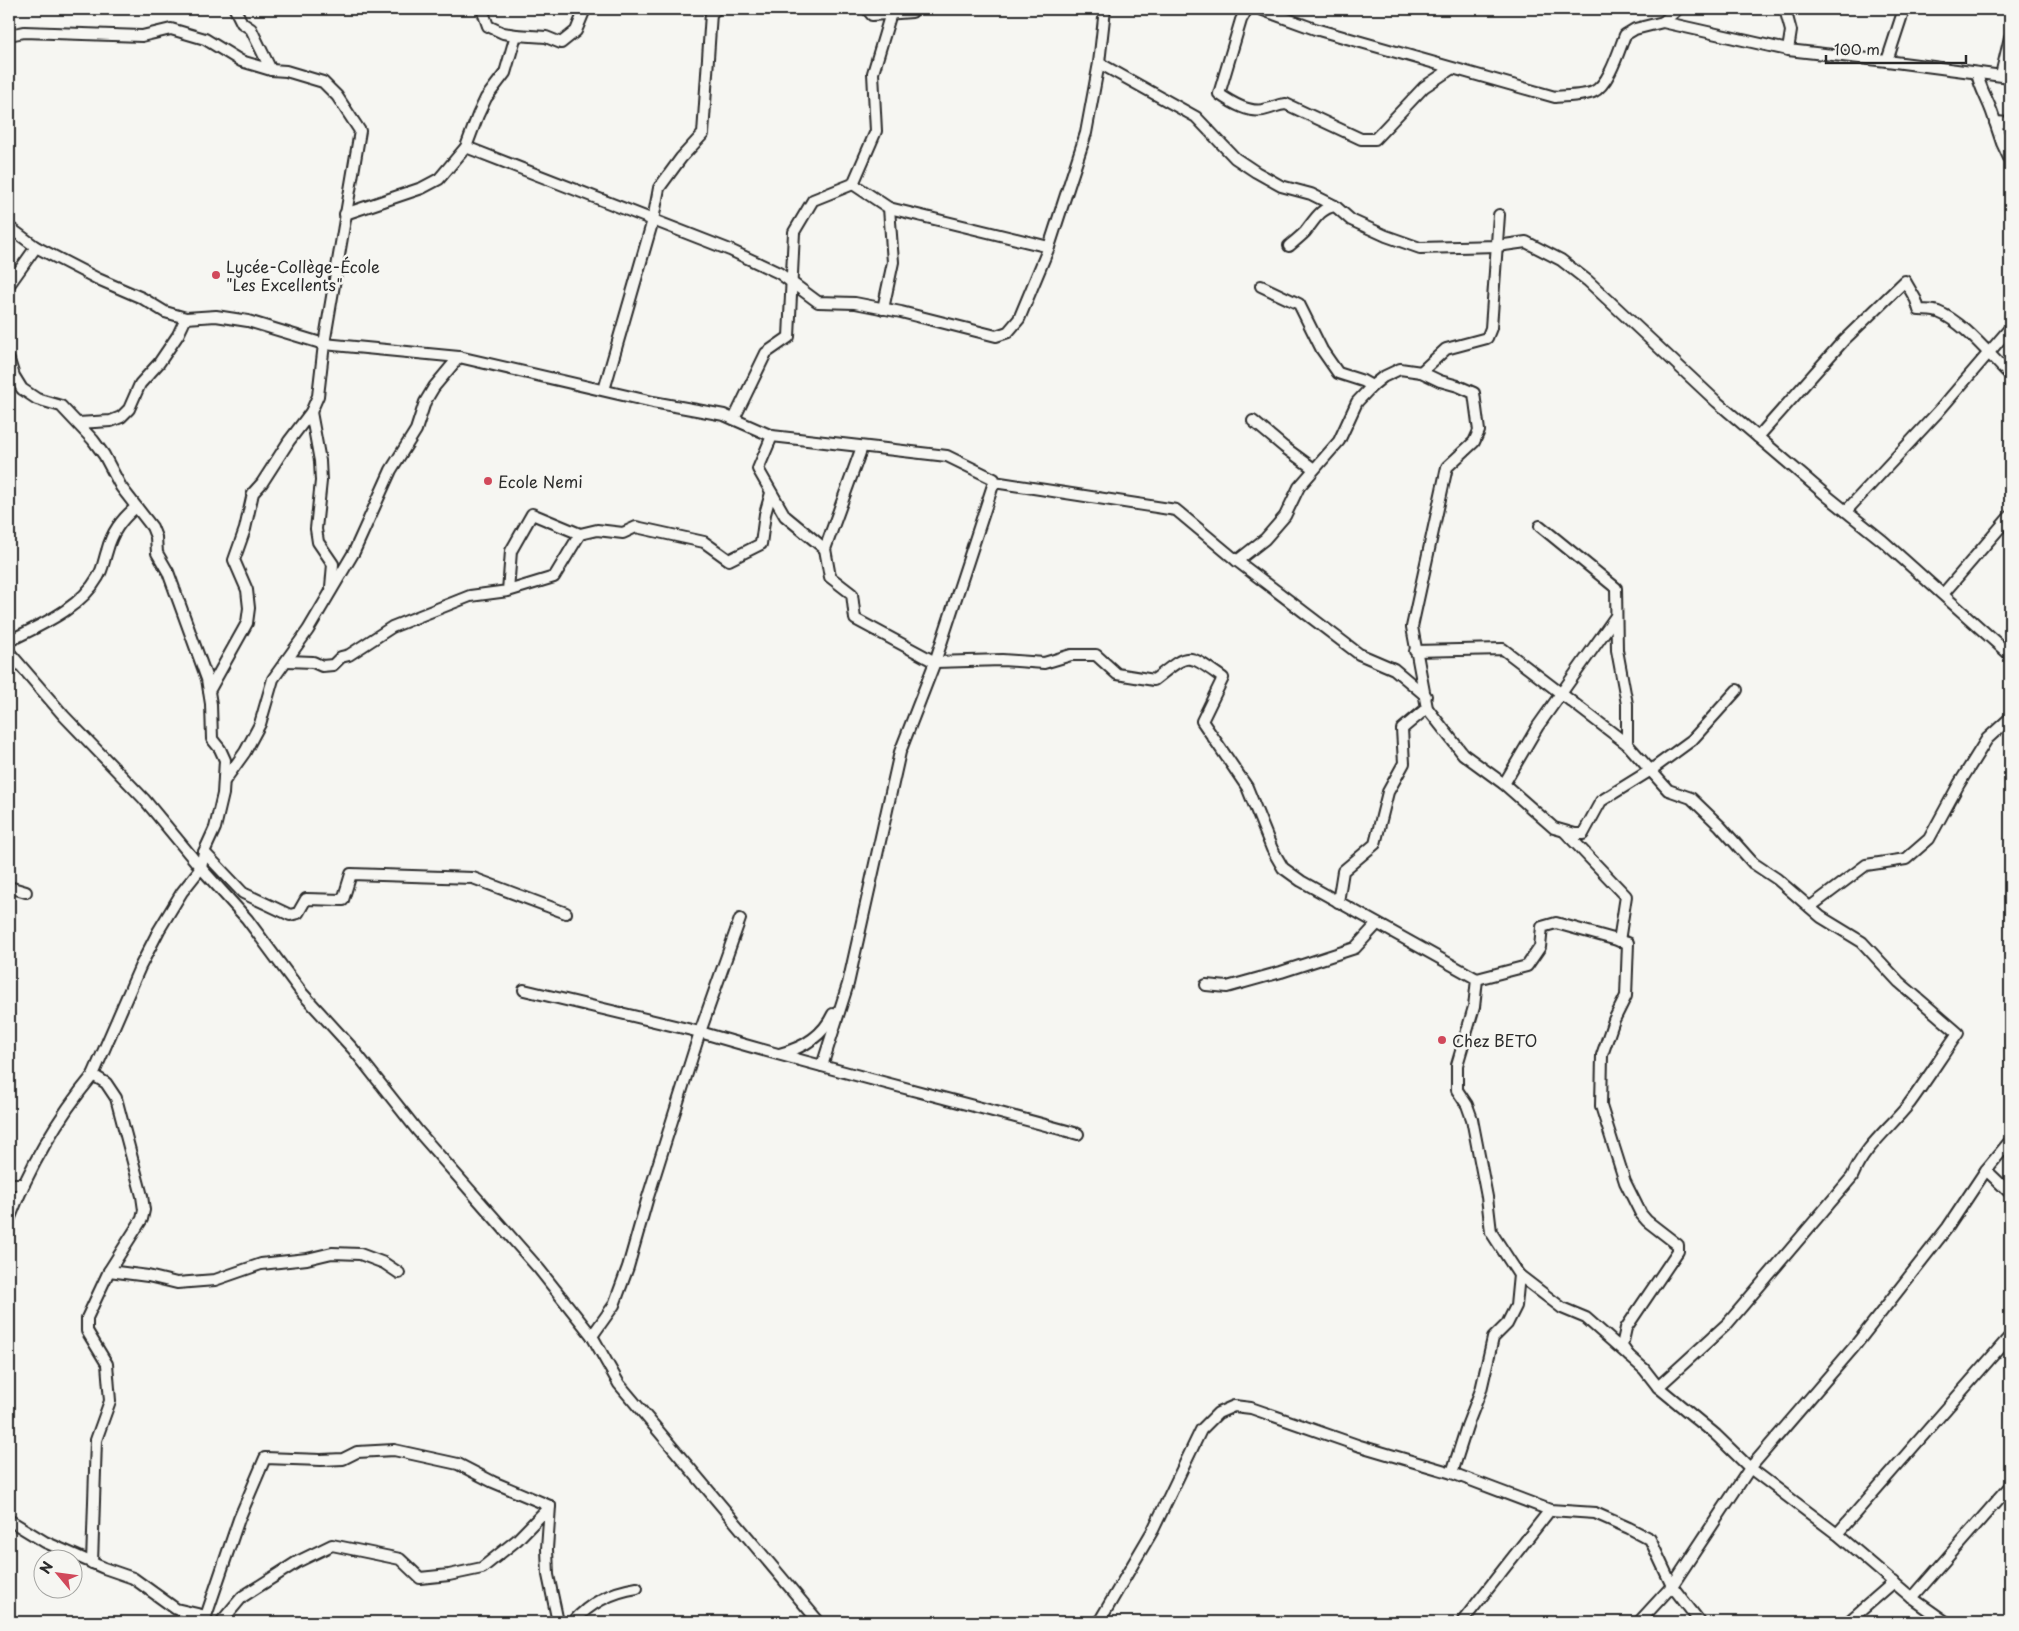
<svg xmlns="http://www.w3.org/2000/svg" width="2019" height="1631" viewBox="0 0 2019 1631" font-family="'Playpen Sans',sans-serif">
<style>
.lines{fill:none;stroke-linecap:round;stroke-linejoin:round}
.street-casing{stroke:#2b2b2b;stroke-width:14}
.street{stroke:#f6f6f2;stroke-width:10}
.poi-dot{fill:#d1495b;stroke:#f6f6f2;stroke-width:2}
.labels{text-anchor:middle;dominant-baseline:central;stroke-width:5;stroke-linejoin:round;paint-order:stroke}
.poi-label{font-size:16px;fill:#2b2b2b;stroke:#f6f6f2;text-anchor:start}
</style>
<rect width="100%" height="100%" fill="#f6f6f2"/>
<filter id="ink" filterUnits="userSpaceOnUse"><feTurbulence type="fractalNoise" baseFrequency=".02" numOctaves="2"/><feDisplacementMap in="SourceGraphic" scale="10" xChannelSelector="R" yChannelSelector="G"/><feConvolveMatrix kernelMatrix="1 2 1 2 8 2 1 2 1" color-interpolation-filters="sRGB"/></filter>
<g filter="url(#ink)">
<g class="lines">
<defs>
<g id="street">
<path d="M235,9L242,23L251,29L271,70"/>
<path d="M482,9L488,26L503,33L516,35"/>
<path d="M867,9L872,15L912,12L914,9"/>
<path d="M1247,9L1241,20L1219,94C1232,103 1251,115 1267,109C1276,107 1276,105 1286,104L1361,139H1375L1424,87L1451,69"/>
<path d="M1260,9L1315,29L1555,97C1565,96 1584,96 1593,92C1609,85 1619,50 1625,35L1635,29L1663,22L1788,50"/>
<path d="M1785,9L1791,31L1788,50L1887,61"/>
<path d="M1904,9L1887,61L2010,77"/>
<path d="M1663,22L1678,9"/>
<path d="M9,35L24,32L142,36L171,29L205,39L241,61L271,70L286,71L323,82L337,96L360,131L324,344L318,396L311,412L289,441L262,483L253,493L245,529L234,560L247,590L249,608L247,623L209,691"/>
<path d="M1099,63L1196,117L1235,158L1256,172L1281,186L1311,194L1335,206"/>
<path d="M1977,73C1980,90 1991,104 1995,122"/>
<path d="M2001,75L2010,37"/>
<path d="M2010,123L1995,122L2002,143L2010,160"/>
<path d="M466,147L730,250L779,273L818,302L855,303L901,312L996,336L1008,332L1019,319L1049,247L1086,133L1099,63L1105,9"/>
<path d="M853,184L889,208L893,262L883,309"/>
<path d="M889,208L1049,247"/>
<path d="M345,214L422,188L439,179L466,147L478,115L486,98L505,73L516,35L546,37L561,43L576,31L585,9"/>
<path d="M9,227L36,247L98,279L142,298L165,312L186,318L216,316L248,321L324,344L459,357L653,402L724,415L772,436L947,456L994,479V482L1176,510L1237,561L1359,654L1394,669L1426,696"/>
<path d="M1289,246C1295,241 1300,237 1305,232C1314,221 1320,208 1335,206L1351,220L1386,236L1420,248L1497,246L1526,242L1561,260L1588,281L1717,402L1827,496L1883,541L2010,655"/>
<path d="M9,285L36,247"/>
<path d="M1261,286L1299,304L1322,350L1338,373L1363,381L1372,386"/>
<path d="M9,360L14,376L22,389L37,399L61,406L93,440L104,455L121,487L152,527L156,537L157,553L168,572L207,679L211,704L212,739L220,749L225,760L223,794L215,828L204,852L201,868L182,892L159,930L140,967L93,1075C58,1117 28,1169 9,1220"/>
<path d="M1421,372L1446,349L1487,338L1491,328L1499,215"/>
<path d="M604,390L653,220L659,188L681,158L703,134L711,13L717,9"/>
<path d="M311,412L320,461L321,481L316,529L318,542L333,564L331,587"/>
<path d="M734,419L766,353L789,337L794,232L813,200L853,184L876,131L873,73L891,13"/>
<path d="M1253,421L1284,447L1314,469"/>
<path d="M78,423L111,421L121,417L129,409L140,384L159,363L178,335L186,318"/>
<path d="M772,436L758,469L785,516L825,549"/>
<path d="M1758,437L1844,340L1905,281L1916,300L1919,310C1925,310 1932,310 1938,312C1964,322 1990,356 2010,375"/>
<path d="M994,482L935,662L1002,660L1044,663L1071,655H1096L1117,674L1154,680C1190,652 1186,652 1223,678L1202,721L1247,787L1272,849L1283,868L1301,881L1477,979L1527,966L1540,947L1542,927L1556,923L1628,943L1626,996L1614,1020L1602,1055L1601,1106L1625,1182L1641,1214L1647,1221L1678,1245V1251L1626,1328L1622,1346L1629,1356"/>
<path d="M1846,511L1938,412L2010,328"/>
<path d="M1540,526L1616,588L1617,650L1627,704V744L1668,790L1691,798L1720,826L1753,863L1777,879L1821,917L1862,942L1899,982L1958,1033C1941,1057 1926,1081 1909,1104C1889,1129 1864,1147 1852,1177L1728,1323L1658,1387"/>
<path d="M580,534L597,530L623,533L636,527L704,542L729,560L761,544L765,514L771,493"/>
<path d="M1237,561L1265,539L1285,516L1299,487L1339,441L1357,402L1372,386L1383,377L1400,369L1421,372L1440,381L1458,386L1474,393L1479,431L1474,442L1447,467L1412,627L1427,708L1463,754L1504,784L1554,828L1575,834H1583L1601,801L1651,770L1692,740L1737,690"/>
<path d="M1943,594L2010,516"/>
<path d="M9,641C40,625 80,609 98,577C103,569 104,560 107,551C112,532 121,520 136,507"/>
<path d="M1415,651L1503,649L1627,744"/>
<path d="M9,652L64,716L144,799L201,868L247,919L302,993L353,1049L417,1130L539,1269L592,1336L619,1384L819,1622"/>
<path d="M287,661L313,662L322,666L333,665L341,657L349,655L392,627L470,596L508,591L554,577L580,534L532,514L511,551L508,591"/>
<path d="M225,780L245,752L260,724L273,679L308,630L354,552L391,470L416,430L425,402L434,387L459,357"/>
<path d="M1504,784L1538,726L1616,616"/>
<path d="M1565,832L1626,896L1619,941"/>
<path d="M204,852L243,893L290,915L298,913L306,899L343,900L351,874L473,878L566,913"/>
<path d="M9,887L26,892"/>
<path d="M1338,902L1343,871L1375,844L1388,792L1404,763L1402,729L1427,708"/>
<path d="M1810,907L1866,865L1906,859L1929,839L1959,784L1987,739L2010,718"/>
<path d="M1206,985L1227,987L1281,972L1355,948L1377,924"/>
<path d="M524,990L700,1032L740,919"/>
<path d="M779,1054C803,1048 823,1036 833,1014"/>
<path d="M822,1066L848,984L900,752L935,662L855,619L852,594L830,577L825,549L862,447"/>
<path d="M1986,1170L2010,1193"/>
<path d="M9,1184H24"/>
<path d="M109,1271L148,1276L177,1283L215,1280L261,1264L307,1259L332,1253L360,1254L384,1263L399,1273"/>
<path d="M1519,1275L1562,1308L1586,1318L1644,1369L1658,1387L1716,1435L1750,1468L1837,1534L1912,1598L1946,1622"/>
<path d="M592,1336L614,1305L628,1267L648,1197L700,1032C825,1069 952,1099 1078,1134"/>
<path d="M1452,1473L1467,1426L1481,1390L1493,1338L1507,1324L1516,1306L1519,1275L1491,1232L1487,1197L1472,1119L1467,1105L1457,1090V1065L1474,1007L1477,979"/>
<path d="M9,1520L45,1542L104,1568L133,1578L176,1609L206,1616"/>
<path d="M1837,1534L2010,1336"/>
<path d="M92,1563L96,1440L110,1401L107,1364L87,1331V1318L109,1271L142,1219L144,1210L142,1196L116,1098L106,1083L93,1075"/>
<path d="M1912,1598L2010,1486"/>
<path d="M206,1622V1616L239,1519L265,1458L321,1460L343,1459L357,1452L394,1450L458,1464L493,1482L550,1506"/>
<path d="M221,1622L242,1597L297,1562L332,1545L400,1559L420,1578L449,1575L482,1568L517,1540L550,1506L547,1549L548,1575L558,1622"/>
<path d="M573,1622C590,1603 611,1592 637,1588"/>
<path d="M1099,1622L1153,1530L1201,1430L1218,1413L1234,1406L1251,1408L1360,1446L1452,1473L1550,1510L1595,1513L1629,1528L1650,1539L1672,1586L1700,1622"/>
<path d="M1462,1622L1550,1510"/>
<path d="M1639,1622L1672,1586L1750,1468L1854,1347L1948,1227L1986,1170L2010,1141"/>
<path d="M1848,1622L1894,1582"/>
</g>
</defs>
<use href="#street" class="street-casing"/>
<use href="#street" class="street"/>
</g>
</g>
<g class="poi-dot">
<circle cx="216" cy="275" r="5"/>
<circle cx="488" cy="481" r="5"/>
<circle cx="1442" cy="1040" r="5"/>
</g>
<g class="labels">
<g class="poi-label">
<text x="226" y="266">Lycée-Collège-École<tspan x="226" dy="18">"Les Excellents"</tspan></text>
<text x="498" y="481">Ecole Nemi</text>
<text x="1452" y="1040">Chez BETO</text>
</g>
</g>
<rect width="2019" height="1631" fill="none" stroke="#f6f6f2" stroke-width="30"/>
<rect x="15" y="15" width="1989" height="1601" fill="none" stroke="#2b2b2b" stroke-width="2" filter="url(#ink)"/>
<g transform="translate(58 1574) rotate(299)"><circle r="24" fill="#f6f6f2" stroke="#a5a5a2"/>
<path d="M0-4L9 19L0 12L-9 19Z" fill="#d1495b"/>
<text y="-8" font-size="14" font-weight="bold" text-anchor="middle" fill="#2b2b2b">N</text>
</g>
<path d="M1826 55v8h140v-8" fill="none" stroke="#2b2b2b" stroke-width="2.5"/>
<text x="1834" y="55" font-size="15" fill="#2b2b2b" stroke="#f6f6f2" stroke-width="4" paint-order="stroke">100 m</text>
</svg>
